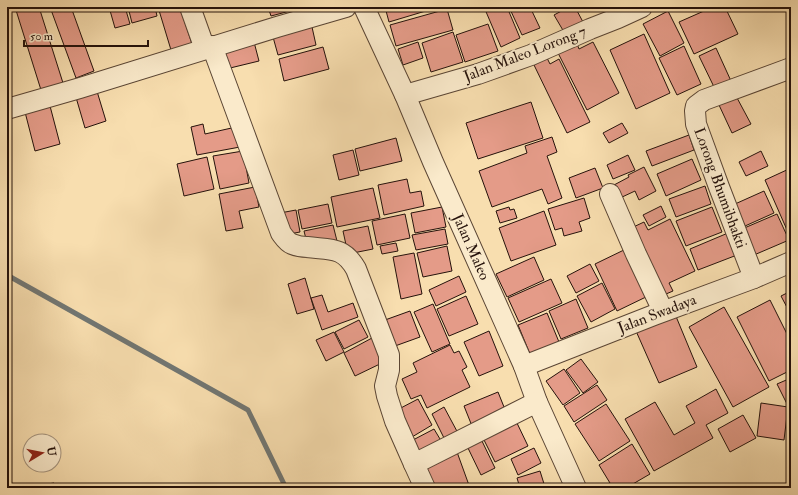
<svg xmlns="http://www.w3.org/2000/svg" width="798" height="495" viewBox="0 0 798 495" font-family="'IM FELL Double Pica',serif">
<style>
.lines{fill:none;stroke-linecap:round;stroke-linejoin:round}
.stream{stroke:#717672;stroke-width:5}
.building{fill:#e49b88;stroke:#25120b}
.minor-casing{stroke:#5a4534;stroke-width:22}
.minor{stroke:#faeacb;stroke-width:20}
.labels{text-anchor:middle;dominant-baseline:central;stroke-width:4;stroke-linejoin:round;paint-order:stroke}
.street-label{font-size:15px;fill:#25120b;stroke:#faeacb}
</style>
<rect width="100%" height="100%" fill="#f8deaf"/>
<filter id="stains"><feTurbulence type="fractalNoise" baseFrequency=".005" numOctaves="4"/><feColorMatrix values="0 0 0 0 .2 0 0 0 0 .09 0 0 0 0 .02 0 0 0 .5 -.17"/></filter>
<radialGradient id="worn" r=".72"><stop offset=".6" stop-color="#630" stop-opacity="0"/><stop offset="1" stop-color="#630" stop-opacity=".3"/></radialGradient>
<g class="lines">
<path class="stream" d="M7,275L248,410L286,488"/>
</g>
<g class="building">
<path d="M15,7H39L63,83L41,90Z"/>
<path d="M50,7H71L94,71L76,78Z"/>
<path d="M109,7H125L130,24L115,28Z"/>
<path d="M128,7H155L157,16L132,23Z"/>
<path d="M158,7H180L192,44L171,50Z"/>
<path d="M268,7H305L271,16Z"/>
<path d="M385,7H439L389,22Z"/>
<path d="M484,7H507L520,38L501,47Z"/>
<path d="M509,7H530L540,28L522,35Z"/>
<path d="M569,7H575L583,22L564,32L554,15Z"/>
<path d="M713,7H725L738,34L694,54L679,22Z"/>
<path d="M447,9L453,30L396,46L390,25Z"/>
<path d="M668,11L684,43L660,56L643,24Z"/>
<path d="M488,24L498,51L465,62L456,35Z"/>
<path d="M312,27L316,45L278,55L273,37Z"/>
<path d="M453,32L463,62L431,72L422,43Z"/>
<path d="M644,34L670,93L636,109L610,50Z"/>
<path d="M576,41L579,49L593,42L619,93L587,110L557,51Z"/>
<path d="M254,42L259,61L226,69L222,51Z"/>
<path d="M418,42L423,58L403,65L398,49Z"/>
<path d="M684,46L701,84L677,95L659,58Z"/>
<path d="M323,47L329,69L284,81L279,59Z"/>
<path d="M716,48L731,81L715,89L699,56Z"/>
<path d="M547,58L550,64L559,59L590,122L567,133L534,65Z"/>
<path d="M96,88L106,121L85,128L75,94Z"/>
<path d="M736,96L751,124L732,133L719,105Z"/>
<path d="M531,102L543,138L478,159L466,123Z"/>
<path d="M50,106L60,144L35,151L25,112Z"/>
<path d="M622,123L628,133L609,143L603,133Z"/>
<path d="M203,124L205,134L236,127L240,147L197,155L191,127Z"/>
<path d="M689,135L694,150L652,166L646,151Z"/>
<path d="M552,137L557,152L547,156L562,198L548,204L542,189L492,207L479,171L527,153L525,146Z"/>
<path d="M396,138L402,161L360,171L355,149Z"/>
<path d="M353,150L359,175L339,180L333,155Z"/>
<path d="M243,151L249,183L220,189L213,156Z"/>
<path d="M761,151L768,166L746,176L739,162Z"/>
<path d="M628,155L635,170L613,179L607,165Z"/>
<path d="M207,157L214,189L184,196L177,164Z"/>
<path d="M692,159L701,180L666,196L657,174Z"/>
<path d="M644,167L656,191L639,200L635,191L620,198L614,185L629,177L628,175Z"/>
<path d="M595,168L603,188L576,198L569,178Z"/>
<path d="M791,168V239L765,180Z"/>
<path d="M407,179L410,193L421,191L424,206L384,215L378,185Z"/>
<path d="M705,186L711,204L676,217L669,199Z"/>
<path d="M255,187L259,207L239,211L243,228L226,231L219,194Z"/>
<path d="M373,188L380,218L337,227L331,197Z"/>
<path d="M764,191L774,213L745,226L735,204Z"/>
<path d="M584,198L590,218L579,222L582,231L564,236L562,228L555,230L548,209Z"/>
<path d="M328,204L332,223L302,229L298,210Z"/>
<path d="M661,206L666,217L649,226L643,215Z"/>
<path d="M442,207L446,227L415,233L411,213Z"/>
<path d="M509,207L510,210L514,209L517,218L500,223L496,211Z"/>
<path d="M712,207L722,232L686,246L676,221Z"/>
<path d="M296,210L300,232L284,235L280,213Z"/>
<path d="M544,211L556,245L511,261L499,228Z"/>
<path d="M405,214L410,238L377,245L372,221Z"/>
<path d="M777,214L789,240L754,255L742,229Z"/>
<path d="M670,219L695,271L669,283L673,291L659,297L627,230L644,222L648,230Z"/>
<path d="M333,225L337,241L308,247L304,231Z"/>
<path d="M368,226L373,249L348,254L343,231Z"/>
<path d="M445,229L448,244L416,250L412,235Z"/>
<path d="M728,233L737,255L698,270L690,249Z"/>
<path d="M396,243L398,251L382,254L380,246Z"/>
<path d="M447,246L452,271L423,277L417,253Z"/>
<path d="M626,249L648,296L617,311L595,264Z"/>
<path d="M414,253L422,294L401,299L393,257Z"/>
<path d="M534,257L544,280L507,297L496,274Z"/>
<path d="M590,264L599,281L576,293L567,276Z"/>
<path d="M459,276L466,292L436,306L429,290Z"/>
<path d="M305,278L314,309L297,314L288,284Z"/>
<path d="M551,279L562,303L519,322L508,298Z"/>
<path d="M602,283L615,309L591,322L577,296Z"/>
<path d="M791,291V315L781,296Z"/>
<path d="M322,295L328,312L353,303L358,317L322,330L311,298Z"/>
<path d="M466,296L478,324L449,336L437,309Z"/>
<path d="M576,299L588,328L561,339L549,311Z"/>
<path d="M770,300L791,342V370L769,381L737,317Z"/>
<path d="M433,304L450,344L432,352L414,312Z"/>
<path d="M724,307L769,387L733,407L689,327Z"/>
<path d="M410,311L420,337L395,346L385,320Z"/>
<path d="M547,313L559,342L530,354L518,325Z"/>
<path d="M675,314L697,367L659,383L636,331Z"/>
<path d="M359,320L368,337L344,349L335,332Z"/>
<path d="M489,331L503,366L479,376L464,342Z"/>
<path d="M334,332L344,352L326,361L316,340Z"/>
<path d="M372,338L384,362L355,376L344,353Z"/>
<path d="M450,345L454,353L459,351L467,367L462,370L470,387L427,408L421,395L411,399L402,379L417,372L413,363Z"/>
<path d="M581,359L598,382L583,393L566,370Z"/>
<path d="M564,369L580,393L563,405L546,381Z"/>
<path d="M791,378V412L777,384Z"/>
<path d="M597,385L607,400L574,422L564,406Z"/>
<path d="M716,389L728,413L706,425L713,438L654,471L625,419L655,402L674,435L695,423L686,406Z"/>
<path d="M498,392L506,412L472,426L464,406Z"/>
<path d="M418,399L432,425L412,437L397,410Z"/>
<path d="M761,403L788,407L784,440L757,436Z"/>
<path d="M606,404L630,441L599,461L575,424Z"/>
<path d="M444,407L459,435L446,442L432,414Z"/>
<path d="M743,415L756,438L730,452L718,429Z"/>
<path d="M516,421L528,446L495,462L483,438Z"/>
<path d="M434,429L443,444L421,456L413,440Z"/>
<path d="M481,439L495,468L481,475L467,446Z"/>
<path d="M632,444L650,474L626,488H613L599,465Z"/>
<path d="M534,448L541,463L518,475L511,459Z"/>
<path d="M457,452L470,488H434L425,463Z"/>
<path d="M540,471L545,487L541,488H520L517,478Z"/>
<path d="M54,483V488H21Z"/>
</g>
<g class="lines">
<defs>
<g id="minor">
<path d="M190,7L205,49"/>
<path d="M364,7L405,95L433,162L524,366L537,402L576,488"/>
<path d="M212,46L281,233C284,237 287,242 292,244C297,246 302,247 307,247C330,250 343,246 356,269L389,355V370L385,386L387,396L395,421L414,464L537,402"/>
<path d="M405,95L478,74L531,55L590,29L618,18L642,7"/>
<path d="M7,109L80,88L277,27L346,7"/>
<path d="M610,194L636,254L663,311"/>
<path d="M754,278L719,187L696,124L695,111L696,106L704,100L791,68"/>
<path d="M524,366L654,315L754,278L791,262"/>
<path d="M414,464L425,488"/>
</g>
</defs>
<use href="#minor" class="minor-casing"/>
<use href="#minor" class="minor"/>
</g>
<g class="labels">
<g class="street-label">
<text transform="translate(525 54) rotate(-21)">Jalan Maleo Lorong 7</text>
<text transform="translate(720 188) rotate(70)">Lorong Bhumibhakti</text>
<text transform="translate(471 247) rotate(66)">Jalan Maleo</text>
<text transform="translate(657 314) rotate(-21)">Jalan Swadaya</text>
</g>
</g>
<rect width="798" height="495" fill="none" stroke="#f8deaf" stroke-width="24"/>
<rect x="8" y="8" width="782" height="479" fill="none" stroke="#25120b" stroke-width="2"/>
<rect x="12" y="12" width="774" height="471" fill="none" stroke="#25120b"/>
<g transform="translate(42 453) rotate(80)"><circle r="19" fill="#faeacb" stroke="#a5947e"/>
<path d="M0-3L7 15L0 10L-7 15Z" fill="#8f2418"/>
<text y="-6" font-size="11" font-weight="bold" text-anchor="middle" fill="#25120b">U</text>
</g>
<path d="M24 40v6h124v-6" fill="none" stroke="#25120b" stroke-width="2"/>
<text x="30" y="40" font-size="12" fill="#25120b" stroke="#faeacb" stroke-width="3" paint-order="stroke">50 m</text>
<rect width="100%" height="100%" filter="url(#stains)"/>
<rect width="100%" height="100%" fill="url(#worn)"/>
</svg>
